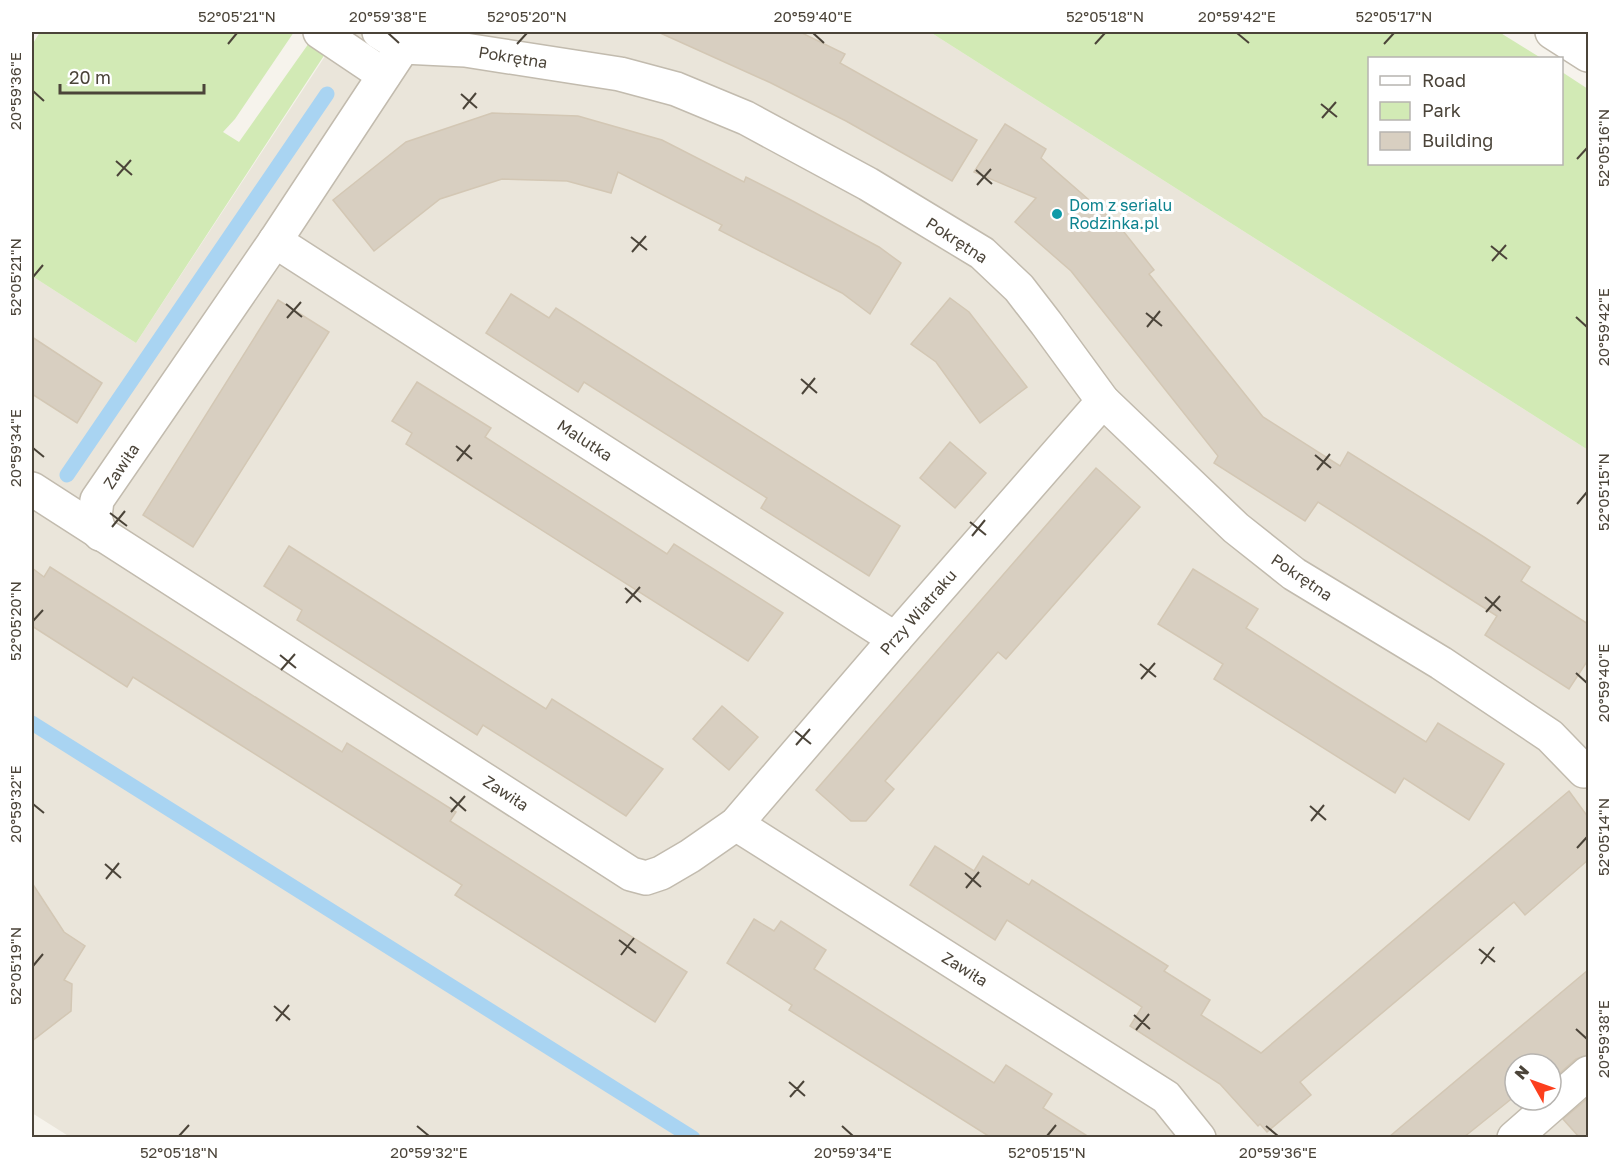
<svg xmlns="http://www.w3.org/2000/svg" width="1620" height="1169" viewBox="0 0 1620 1169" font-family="'Golos Text',sans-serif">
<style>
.residential{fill:#eae5da;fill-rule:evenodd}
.green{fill:#d2eab5}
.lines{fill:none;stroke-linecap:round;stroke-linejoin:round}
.stream{stroke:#a9d4f2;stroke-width:15}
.building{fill:#d8cfc1;stroke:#d3c7b4;stroke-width:1.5}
.minor-casing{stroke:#c2bbae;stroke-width:36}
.minor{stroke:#fff;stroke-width:33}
.ticks{fill:none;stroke:#4b4439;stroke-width:2}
.culture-dot{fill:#0f9aa8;stroke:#fff;stroke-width:2}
.labels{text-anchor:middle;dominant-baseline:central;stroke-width:6;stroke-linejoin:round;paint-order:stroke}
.street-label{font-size:16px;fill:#4b4439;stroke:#fff}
.culture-label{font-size:16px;fill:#0d838f;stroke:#fff;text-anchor:start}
.neatline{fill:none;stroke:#4b4439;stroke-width:2}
.ticks-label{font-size:15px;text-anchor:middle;fill:#4b4439}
</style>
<rect width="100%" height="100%" fill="#f6f3ec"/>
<path class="residential" d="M341,32H930L1588,450V1137H70L32,1113V276L136,343ZM1515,1064H1551V1100H1515Z"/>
<g class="green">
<path d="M40,32H294L235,119L223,132L239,142L309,43L325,54L136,343L32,276V45Z"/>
<path d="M930,32H1499L1541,58H1370V164H1562V72L1588,89V450Z"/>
</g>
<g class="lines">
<g class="stream">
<path d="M67,475L327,94"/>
<path d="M32,723L693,1138"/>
</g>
</g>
<g class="building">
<path d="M658,32H800L845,54L840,63L977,140L952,181L846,121L771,83Z"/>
<path d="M492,113L578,116L662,140L744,182L746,177L793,201L879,247L901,263L870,314L842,293L719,230L722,225L618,172L611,193L567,181L502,179L440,199L374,251L333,200L406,142Z"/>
<path d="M1005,124L1046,149L1041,158L1120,227L1154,270L1149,274L1263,417L1340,466L1348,452L1484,537L1530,567L1521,581L1588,624V660L1569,689L1485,635L1497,616L1453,588L1318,502L1305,521L1214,463L1218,456L1071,271L1015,222L1036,198L974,172Z"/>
<path d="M511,294L549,318L556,308L900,526L869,576L761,508L767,498L584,382L578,392L486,333Z"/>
<path d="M950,298L969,312L1027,387L980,423L936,362L911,344Z"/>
<path d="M278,300L329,332L193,547L143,515Z"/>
<path d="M32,337L102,383L77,423L32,394Z"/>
<path d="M417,382L491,428L485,437L667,554L674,544L783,613L748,661L406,444L412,433L392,421Z"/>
<path d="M950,442L986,473L955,508L920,478Z"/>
<path d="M1096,468L1140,507L1006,659L998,652L885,781L894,789L866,821H851L816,790Z"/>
<path d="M289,546L546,709L552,699L663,769L626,816L483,725L477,735L297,620L302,610L264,586Z"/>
<path d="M50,567L342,752L347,743L456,812L450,821L687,972L655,1022L455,895L462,885L225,735L133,677L127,687L32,626V568L44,577Z"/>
<path d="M1193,569L1258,609L1246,628L1335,685L1426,742L1438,723L1504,764L1469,820L1404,778L1395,793L1214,679L1223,664L1158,624Z"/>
<path d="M722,706L758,737L729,770L693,739Z"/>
<path d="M1569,791L1588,817V860L1525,915L1514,902L1300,1082L1311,1095L1267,1132L1260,1124L1258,1126L1220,1084L1130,1026L1142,1007L1007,920L995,940L910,885L935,846L974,871L983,856L1029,885L1032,880L1168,966L1164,971L1210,1000L1201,1015L1261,1053Z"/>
<path d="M32,883L64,932L85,946L64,980L72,984L71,1011L32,1041Z"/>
<path d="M754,919L774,931L781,921L826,950L814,969L994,1083L1006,1065L1052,1094L1043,1108L1089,1137H990L789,1010L792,1005L727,963Z"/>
<path d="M1588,970V1055L1576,1059L1551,1081V1064H1515V1096L1464,1137H1389Z"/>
<path d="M1588,1098V1137H1579L1563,1119Z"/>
</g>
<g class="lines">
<defs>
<g id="minor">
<path d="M320,32L384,75"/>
<path d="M379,32L403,47"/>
<path d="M1552,32L1588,55"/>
<path d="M275,241L895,639"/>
<path d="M32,489L631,874L646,878L661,873L690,856L736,824L895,639L1103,401"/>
<path d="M100,534L95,517L97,500L275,241L403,47L465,50L620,74L676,89L746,118L868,184L982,253L1019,288L1046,323L1103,401L1236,528L1294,574L1441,663L1550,736L1584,771"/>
<path d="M736,824L1166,1097L1199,1138"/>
<path d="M1514,1138L1588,1073"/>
</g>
</defs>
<use href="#minor" class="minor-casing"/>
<use href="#minor" class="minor"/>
</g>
<path class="ticks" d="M388,33L399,43M813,33L824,43M1237,33L1249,43M228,44L237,33M517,44L527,33M1095,44L1105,33M1384,44L1394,33M33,91L44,101M461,94L477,108M1321,104L1337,117M463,109L476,93M1322,118L1336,102M1577,159L1587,148M116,161L132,175M976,170L992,184M117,176L131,160M977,185L991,169M631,237L647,250M1491,246L1507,259M632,252L646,236M1492,261L1506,245M33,277L43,265M286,304L302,317M1146,313L1162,326M1576,317L1587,327M287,318L301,302M1147,327L1160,311M801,379L817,393M802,394L815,378M456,446L472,459M33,448L44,457M1315,455L1331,468M457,461L470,445M1317,470L1330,454M1577,504L1587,492M110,513L127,526M970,522L986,535M112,527L125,511M972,536L985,520M625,588L641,602M1485,597L1501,611M626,603L640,587M1486,612L1500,596M33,621L43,610M280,655L296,668M1140,664L1156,677M281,670L295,654M1576,673L1587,683M1141,679L1155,663M795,731L811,744M796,745L810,729M450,797L466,811M33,804L44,813M1310,806L1326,820M451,812L465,796M1311,821L1324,805M1577,848L1587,837M105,864L121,878M965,873L981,887M106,879L119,863M966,888L979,872M619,940L636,953M1479,949L1495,962M621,955L634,938M1481,964L1494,947M33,966L43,954M274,1006L290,1020M1134,1015L1150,1029M276,1021L289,1005M1576,1029L1587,1039M1136,1030L1149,1014M789,1082L805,1096M790,1097L804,1081M417,1126L429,1136M842,1126L853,1136M1266,1126L1278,1136M179,1136L189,1125M1047,1136L1056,1125"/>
<circle class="culture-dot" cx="1057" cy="214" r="6"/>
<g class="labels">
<g class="street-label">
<text transform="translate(513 57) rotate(9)">Pokrętna</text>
<text transform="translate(957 240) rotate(33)">Pokrętna</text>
<text transform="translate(585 440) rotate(33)">Malutka</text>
<text transform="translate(121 466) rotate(-56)">Zawiła</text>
<text transform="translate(1302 577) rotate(34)">Pokrętna</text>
<text transform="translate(918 612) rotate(-49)">Przy Wiatraku</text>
<text transform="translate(506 793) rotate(33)">Zawiła</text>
<text transform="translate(965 969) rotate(32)">Zawiła</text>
</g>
<g class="culture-label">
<text x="1069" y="205">Dom z serialu<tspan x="1069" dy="18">Rodzinka.pl</tspan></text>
</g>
</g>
<rect width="1620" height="1169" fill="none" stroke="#ffffff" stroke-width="66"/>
<rect x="1368" y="57" width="195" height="108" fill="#ffffff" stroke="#b7b4b0" stroke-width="1.5"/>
<rect x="1380" y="76" width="30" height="9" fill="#ffffff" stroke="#b7b4b0" stroke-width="1.5"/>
<text x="1422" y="87" font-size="18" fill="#4b4439">Road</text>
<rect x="1380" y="102" width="30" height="18" fill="#d2eab5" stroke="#b7b4b0" stroke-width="1.5"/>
<text x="1422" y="117" font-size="18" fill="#4b4439">Park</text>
<rect x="1380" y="132" width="30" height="18" fill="#d8cfc1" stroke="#b7b4b0" stroke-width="1.5"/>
<text x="1422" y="147" font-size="18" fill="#4b4439">Building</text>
<g transform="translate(1533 1082) rotate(310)"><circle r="28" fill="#ffffff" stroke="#b7b4b0" stroke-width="1.5"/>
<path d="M0-4.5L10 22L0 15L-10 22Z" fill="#fc3f1d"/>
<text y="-9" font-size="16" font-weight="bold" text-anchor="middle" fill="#4b4439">N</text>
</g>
<path d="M60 84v9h144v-9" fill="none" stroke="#4b4439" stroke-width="3"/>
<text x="69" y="84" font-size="18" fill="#4b4439" stroke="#ffffff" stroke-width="4.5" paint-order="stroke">20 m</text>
<rect x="33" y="33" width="1554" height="1103" class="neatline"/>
<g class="ticks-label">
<text x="237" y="22">52°05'21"N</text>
<text x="388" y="22">20°59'38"E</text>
<text x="527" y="22">52°05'20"N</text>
<text x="813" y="22">20°59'40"E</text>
<text x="1105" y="22">52°05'18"N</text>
<text x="1237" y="22">20°59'42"E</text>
<text x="1394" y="22">52°05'17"N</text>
<text transform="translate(16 91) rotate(-90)" y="5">20°59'36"E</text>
<text transform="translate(1604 148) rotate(-90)" y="5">52°05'16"N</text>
<text transform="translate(16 277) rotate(-90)" y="5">52°05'21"N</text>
<text transform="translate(1604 327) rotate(-90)" y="5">20°59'42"E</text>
<text transform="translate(16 448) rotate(-90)" y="5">20°59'34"E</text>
<text transform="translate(1604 492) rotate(-90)" y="5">52°05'15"N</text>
<text transform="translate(16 621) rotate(-90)" y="5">52°05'20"N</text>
<text transform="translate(1604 683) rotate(-90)" y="5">20°59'40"E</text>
<text transform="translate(16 804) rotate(-90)" y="5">20°59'32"E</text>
<text transform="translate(1604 837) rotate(-90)" y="5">52°05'14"N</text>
<text transform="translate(16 966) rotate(-90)" y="5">52°05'19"N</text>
<text transform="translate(1604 1039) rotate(-90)" y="5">20°59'38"E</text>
<text x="179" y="1158">52°05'18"N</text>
<text x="429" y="1158">20°59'32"E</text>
<text x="853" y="1158">20°59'34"E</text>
<text x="1047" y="1158">52°05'15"N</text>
<text x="1278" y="1158">20°59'36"E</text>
</g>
</svg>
